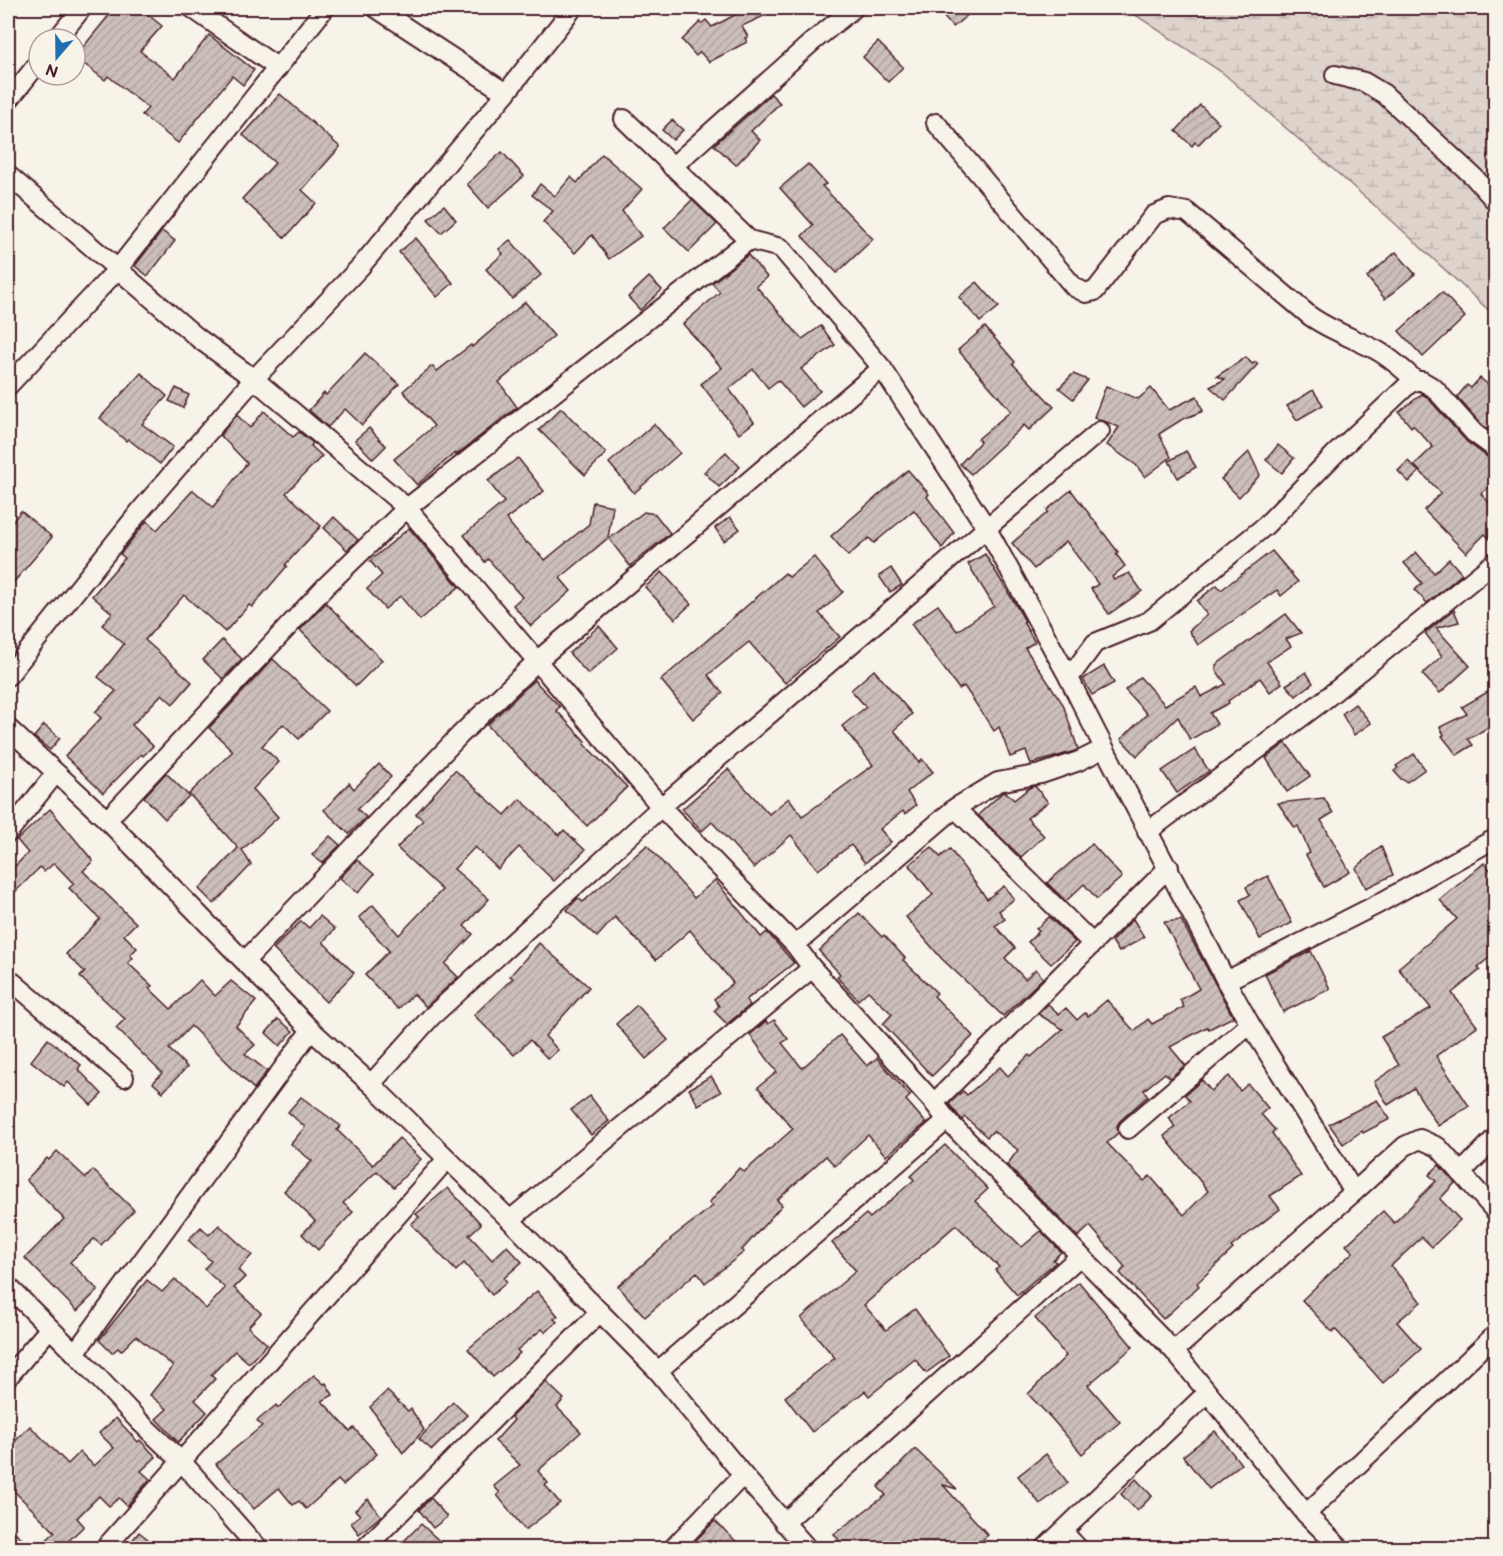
<svg xmlns="http://www.w3.org/2000/svg" width="1503" height="1556" viewBox="0 0 1503 1556" font-family="'Balsamiq Sans',sans-serif">
<style>
.wetland{fill:url(#wetland-marsh);stroke:#947a7c;stroke-width:1.5}
.building{fill:url(#building-hatch);stroke:#4a1f2b;stroke-width:1.5}
.lines{fill:none;stroke-linecap:round;stroke-linejoin:round}
.minor-casing{stroke:#4a1f2b;stroke-width:22}
.minor{stroke:#f7f3e8;stroke-width:18}
</style>
<defs>
<pattern id="wetland-marsh" width="20" height="14" patternUnits="userSpaceOnUse" patternTransform="scale(1.5)"><rect width="20" height="14" fill="#ded4cc"/><path d="M1 5h8M5 5V1M11 12h8M15 12V8" fill="none" stroke="#c0b6af"/></pattern>
<pattern id="building-hatch" width="6" height="6" patternUnits="userSpaceOnUse" patternTransform="scale(1.5)"><rect width="6" height="6" fill="#ccbfb9"/><path d="M-1 1l2-2M0 6l6-6M5 7l2-2" fill="none" stroke="#b1a49f"/></pattern>
</defs>
<rect width="100%" height="100%" fill="#f7f3e8"/>
<filter id="ink" filterUnits="userSpaceOnUse"><feTurbulence type="fractalNoise" baseFrequency=".0167" numOctaves="2"/><feDisplacementMap in="SourceGraphic" scale="12" xChannelSelector="R" yChannelSelector="G"/><feConvolveMatrix kernelMatrix="1 2 1 2 8 2 1 2 1" color-interpolation-filters="sRGB"/></filter>
<g filter="url(#ink)">
<path class="wetland" d="M1125,8H1495V316L1390,219L1223,73Z"/>
<g class="building">
<path d="M115,8H140L162,26L140,51L175,78L209,35L254,70L243,85L232,76L178,143L142,115L148,108L108,76L105,80L75,57Z"/>
<path d="M748,8H781L742,26L748,37L745,38L747,42L709,62L700,52L696,56L682,40L700,22L701,24L706,20L712,27Z"/>
<path d="M935,8H976L953,27Z"/>
<path d="M878,42L903,67L888,82L863,57Z"/>
<path d="M280,94L340,147L302,190L316,203L285,238L242,199L275,163L243,135Z"/>
<path d="M771,94L780,103L751,131L760,140L736,165L714,145Z"/>
<path d="M1200,105L1219,123L1198,145L1195,142L1192,146L1176,131Z"/>
<path d="M672,120L683,130L673,140L662,130Z"/>
<path d="M502,152L524,176L488,208L467,184Z"/>
<path d="M602,154L642,189L622,211L641,236L609,259L592,235L575,253L543,222L553,211L532,195L540,184L555,196L571,177L577,183Z"/>
<path d="M808,164L826,184L822,186L873,239L837,273L802,236L813,225L780,188Z"/>
<path d="M692,200L717,224L689,252L664,228Z"/>
<path d="M444,205L456,220L441,233L428,219Z"/>
<path d="M162,231L175,241L148,276L135,266Z"/>
<path d="M416,238L453,283L437,297L399,252Z"/>
<path d="M510,240L541,275L512,299L486,269L503,254L499,249Z"/>
<path d="M1396,252L1415,274L1385,299L1367,277Z"/>
<path d="M748,255L767,277L756,286L802,339L821,326L835,345L801,369L820,391L801,407L778,380L768,388L753,369L729,389L754,422L739,434L701,384L722,368L683,324L720,292L712,283Z"/>
<path d="M649,277L662,290L640,310L628,297Z"/>
<path d="M977,282L999,307L980,322L959,297Z"/>
<path d="M1442,292L1465,317L1423,357L1399,331Z"/>
<path d="M525,302L554,336L499,382L517,407L456,455L455,453L417,485L394,459L434,426L403,391L432,366L437,371L471,345L472,347Z"/>
<path d="M985,327L1015,362L1013,364L1054,407L1029,430L1024,425L971,474L960,464L980,442L978,439L1011,411L958,350Z"/>
<path d="M365,353L399,384L362,425L345,409L328,427L309,410L324,393L326,395Z"/>
<path d="M1246,357L1252,364L1256,362L1258,364L1225,400L1210,387L1225,379L1217,376Z"/>
<path d="M141,373L167,396L142,424L173,447L160,464L128,439L126,441L100,418Z"/>
<path d="M1073,374L1088,380L1073,399L1059,388Z"/>
<path d="M1480,378L1496,391V435L1482,425L1457,397L1467,385L1471,388Z"/>
<path d="M1106,386L1138,399L1151,388L1169,410L1197,396L1203,411L1181,420L1159,434L1171,457L1145,477L1136,465L1107,445L1119,427L1094,417Z"/>
<path d="M176,388L189,395L183,408L169,401Z"/>
<path d="M1313,390L1323,405L1297,420L1287,406Z"/>
<path d="M1422,394L1427,397L1467,442L1489,458L1496,460V481L1481,494L1496,509V545L1485,534L1466,553L1424,510L1441,493L1414,465L1433,447L1413,425L1411,427L1399,412Z"/>
<path d="M561,408L606,453L585,475L539,430Z"/>
<path d="M264,411L293,437L299,432L313,443L311,446L322,456L286,493L321,526L285,565L287,566L252,607L249,605L225,632L184,595L145,640L192,682L173,704L162,694L132,725L153,746L143,756L141,754L103,793L65,756L101,718L95,712L116,691L98,677L124,644L102,625L112,613L92,596L125,558L120,554L147,521L157,530L193,490L213,507L247,463L220,435L237,415L250,428Z"/>
<path d="M654,424L680,453L634,493L609,463Z"/>
<path d="M369,428L386,446L373,459L355,440Z"/>
<path d="M1278,445L1294,458L1282,473L1266,460Z"/>
<path d="M1186,451L1196,467L1178,478L1169,461Z"/>
<path d="M726,452L740,467L719,487L704,472Z"/>
<path d="M1249,452L1260,475L1239,497L1221,479Z"/>
<path d="M518,458L544,491L506,519L526,543L527,542L545,560L589,524L593,502L613,506L608,538L560,578L571,591L531,626L513,605L522,597L488,559L485,562L464,535L504,502L488,481Z"/>
<path d="M1408,461L1419,472L1409,482L1398,471Z"/>
<path d="M908,470L929,494L927,497L954,533L942,548L914,510L874,543L869,538L848,556L831,536Z"/>
<path d="M1071,490L1118,552L1116,554L1125,566L1112,577L1114,580L1129,573L1142,591L1109,614L1091,589L1098,584L1066,541L1034,569L1012,543L1048,512L1047,510Z"/>
<path d="M21,511L52,537L8,589V527Z"/>
<path d="M644,512L655,514L670,533L630,566L609,539Z"/>
<path d="M334,517L358,540L347,550L324,528Z"/>
<path d="M730,517L740,529L724,541L715,528Z"/>
<path d="M409,528L459,587L420,620L400,596L385,609L367,589L382,575L370,561Z"/>
<path d="M1272,551L1298,582L1281,596L1277,590L1198,645L1189,631L1207,615L1197,601L1217,585L1221,590Z"/>
<path d="M1416,552L1434,573L1449,559L1462,574L1427,603L1415,590L1422,583L1404,563Z"/>
<path d="M985,554L1014,602L1025,621L1023,622L1035,642L1025,648L1063,704L1078,749L1075,751L1031,764L1026,751L1010,757L999,727L994,731L964,686L959,689L911,624L938,605L957,631L994,606L968,564Z"/>
<path d="M814,557L843,592L819,613L840,637L785,683L749,642L708,675L723,693L693,719L661,680L785,573L789,577Z"/>
<path d="M891,568L902,585L890,592L879,576Z"/>
<path d="M662,572L691,604L675,619L645,587Z"/>
<path d="M326,603L382,660L356,686L300,630Z"/>
<path d="M1454,610L1459,622L1436,628L1470,666L1440,693L1422,674L1442,656L1425,633Z"/>
<path d="M1286,614L1301,633L1286,639L1291,646L1267,662L1282,683L1270,692L1260,678L1228,701L1229,703L1210,713L1217,724L1190,740L1178,717L1137,756L1121,739L1147,714L1125,690L1140,677L1165,705L1196,687L1201,697L1226,684L1216,670V665Z"/>
<path d="M599,626L618,648L588,674L569,653Z"/>
<path d="M222,640L242,659L223,679L203,660Z"/>
<path d="M273,659L327,711L299,739L283,724L262,746L279,762L253,789L278,817L242,850L251,865L214,904L199,889L238,848L189,794L233,751L209,728Z"/>
<path d="M1104,666L1114,683L1092,695L1083,679Z"/>
<path d="M874,670L912,714L894,730L919,762L922,759L933,772L907,792L916,805L905,814L903,811L880,829L891,842L865,863L851,845L818,870L791,835L754,868L712,822L702,831L682,809L728,769L769,814L789,798L802,816L811,810L873,765L842,726L866,707L851,690Z"/>
<path d="M1306,672L1313,683L1296,696L1286,685Z"/>
<path d="M534,680L560,707L556,710L586,742L584,744L627,787L587,826L487,725Z"/>
<path d="M1496,687V723L1468,739L1473,745L1457,755L1442,736L1444,735L1440,727L1467,714L1462,707Z"/>
<path d="M1355,704L1371,723L1354,735L1342,714Z"/>
<path d="M44,725L60,738L50,750L34,737Z"/>
<path d="M1286,743L1310,776L1287,792L1266,758Z"/>
<path d="M1195,749L1209,771L1177,793L1162,771Z"/>
<path d="M1414,754L1425,769L1407,782L1401,779L1394,771L1398,768L1396,766Z"/>
<path d="M379,764L391,777L357,809L366,817L349,834L324,810L349,783L354,789Z"/>
<path d="M455,770L505,815L520,799L559,835L564,830L585,850L554,881L519,847L498,869L475,847L454,869L489,899L464,926L473,934L445,964L458,977L426,1007L414,994L398,1009L365,975L389,951L359,917L373,905L399,935L442,890L397,848L423,820L416,814Z"/>
<path d="M166,773L189,796L165,819L144,797Z"/>
<path d="M1035,786L1048,802L1027,818L1044,836L1021,857L978,815L1002,793L1006,792L1014,800L1029,788Z"/>
<path d="M1324,798L1333,813L1321,820L1350,872L1324,887L1306,855L1310,853L1298,826L1295,828L1278,803Z"/>
<path d="M50,809L93,861L83,871L136,923L124,935L137,948L130,955L133,958L128,963L152,986L149,988L171,1009L200,980L215,996L231,981L256,1001L236,1026L255,1045L245,1054L267,1071L254,1089L191,1026L169,1049L187,1067L163,1092L153,1083L162,1073L116,1028L125,1019L80,977L85,972L66,954L100,919L69,888L74,884L54,863L44,872L40,867L8,899V873L28,853L17,840Z"/>
<path d="M330,836L340,845L322,863L312,855Z"/>
<path d="M1092,844L1122,877L1097,899L1084,884L1066,901L1047,883Z"/>
<path d="M647,845L694,898L715,880L761,937L767,932L794,963L746,1000L750,1005L727,1024L714,1011L719,1006L714,999L733,983L690,930L656,960L615,917L597,937L567,910L578,898L583,902Z"/>
<path d="M1381,846L1393,875L1366,888L1356,868Z"/>
<path d="M932,847L940,857L950,849L987,899L1004,886L1014,899L999,911L1005,919L995,926L1015,948L1005,958L1025,979L1036,969L1043,978L1003,1016L942,959L906,917L933,895L909,865Z"/>
<path d="M357,860L374,874L358,893L340,878Z"/>
<path d="M1484,863L1496,876V952L1478,967L1480,970L1452,993L1477,1026L1436,1056L1469,1106L1438,1126L1414,1088L1388,1105L1374,1082L1399,1065L1381,1037L1431,1008L1398,968L1457,919L1440,900Z"/>
<path d="M1268,876L1292,923L1260,939L1240,900L1250,895L1246,887Z"/>
<path d="M859,913L882,937L884,935L905,958L903,960L937,993L934,996L973,1036L932,1076L883,1024L892,1014L868,991L858,1000L837,977L840,974L819,951Z"/>
<path d="M320,916L335,929L323,942L354,973L326,1002L273,949L301,921L309,928Z"/>
<path d="M1049,917L1075,942L1051,964L1028,942L1039,931L1036,929Z"/>
<path d="M1133,919L1144,937L1119,952L1112,941Z"/>
<path d="M1181,920L1233,1017L1209,1029L1207,1027L1170,1047L1185,1065L1170,1078L1165,1073L1144,1090L1148,1096L1120,1121L1117,1126L1118,1133L1107,1143L1144,1181L1150,1176L1184,1215L1208,1191L1164,1136L1175,1127L1169,1118L1190,1101L1185,1095L1202,1080L1211,1091L1229,1076L1240,1091L1248,1084L1268,1108L1261,1114L1275,1130L1272,1133L1301,1176L1270,1196L1280,1209L1231,1247L1233,1249L1197,1283L1199,1286L1163,1319L1120,1273L1125,1267L1090,1226L1078,1237L1007,1165L1018,1150L993,1131L987,1137L965,1117L962,1120L949,1104L963,1091L967,1095L1000,1067L1008,1076L1029,1055L1031,1057L1063,1029L1038,1014L1048,1004L1059,1014L1066,1008L1077,1020L1085,1013L1088,1016L1107,1000L1134,1031L1148,1019L1152,1024L1184,1007L1180,1000L1199,989L1164,922Z"/>
<path d="M539,943L589,987L545,1036L558,1050L548,1059L530,1040L514,1055L474,1015L513,978L510,976Z"/>
<path d="M1311,951L1330,989L1283,1012L1265,974Z"/>
<path d="M637,1005L668,1040L646,1059L616,1024Z"/>
<path d="M278,1019L293,1031L280,1046L266,1033Z"/>
<path d="M774,1020L788,1039L782,1043L802,1068L840,1035L867,1066L877,1058L910,1096L906,1100L926,1123L886,1156L868,1135L835,1166L826,1156L777,1200L782,1205L742,1250L744,1252L705,1283L697,1272L645,1317L618,1286L671,1240L670,1239L713,1206L709,1203L739,1168L744,1172L793,1129L758,1087L777,1072L750,1035L766,1021L768,1024Z"/>
<path d="M48,1039L81,1065L78,1069L102,1094L91,1105L68,1082L64,1087L31,1061Z"/>
<path d="M711,1076L721,1092L698,1105L689,1089Z"/>
<path d="M590,1096L609,1121L591,1135L571,1110Z"/>
<path d="M301,1097L341,1126L337,1130L373,1165L399,1138L421,1159L394,1187L377,1171L343,1203L353,1212L318,1250L302,1234L315,1221L284,1191L312,1161L291,1144L305,1127L288,1112Z"/>
<path d="M1377,1100L1390,1119L1363,1133L1362,1131L1343,1144L1329,1124Z"/>
<path d="M945,1145L988,1189L975,1201L1022,1247L1041,1231L1061,1252L1053,1260L1056,1262L1017,1295L995,1270L999,1267L956,1225L864,1305L886,1330L915,1309L949,1356L926,1373L915,1359L869,1396L865,1391L812,1432L785,1397L835,1358L801,1318L856,1271L832,1243L866,1214L870,1218L914,1180L911,1176Z"/>
<path d="M57,1151L86,1178L93,1170L134,1210L101,1245L94,1239L70,1262L98,1290L77,1311L25,1258L64,1219L26,1180L47,1158L49,1160Z"/>
<path d="M1439,1165L1455,1183L1440,1199L1460,1220L1432,1247L1422,1237L1391,1266L1421,1302L1397,1322L1421,1349L1383,1383L1335,1329L1332,1332L1302,1300L1353,1252L1346,1245L1383,1211L1394,1223L1436,1181L1429,1175Z"/>
<path d="M448,1188L481,1224L469,1235L492,1260L507,1246L522,1262L504,1278L507,1282L492,1295L464,1263L456,1271L411,1224L419,1217L416,1214Z"/>
<path d="M219,1225L252,1255L238,1270L245,1277L234,1288L261,1313L248,1327L267,1344L249,1363L235,1351L211,1375L215,1379L195,1400L207,1412L178,1442L156,1419L167,1409L150,1395L173,1366L136,1336L121,1351L118,1348L112,1353L99,1340L147,1280L162,1292L175,1279L206,1309L225,1288L204,1269L211,1261L188,1240L201,1227L209,1235Z"/>
<path d="M1079,1282L1133,1347L1088,1385L1120,1422L1082,1454L1052,1419L1028,1394L1066,1356L1035,1318Z"/>
<path d="M537,1291L558,1316L554,1319L557,1322L545,1332L542,1329L517,1350L520,1353L493,1377L468,1349Z"/>
<path d="M314,1375L324,1384L326,1383L333,1395L322,1401L350,1431L354,1428L377,1454L343,1485L338,1480L306,1509L299,1501L293,1505L279,1488L254,1509L216,1464L262,1426L257,1421L276,1405L278,1408Z"/>
<path d="M546,1382L564,1399L557,1407L581,1432L538,1471L548,1483L545,1485L560,1503L525,1530L497,1495L500,1493L494,1486L520,1465L495,1441L514,1420L511,1417Z"/>
<path d="M387,1391L408,1411L411,1409L424,1430L403,1453L370,1407Z"/>
<path d="M453,1402L467,1415L432,1450L419,1439Z"/>
<path d="M116,1418L138,1442L140,1440L156,1457L141,1471L150,1479L127,1506L119,1498L109,1506L99,1496L77,1518L84,1526L61,1548H38L55,1532L14,1491L8,1497V1433L15,1441L30,1426L68,1464L80,1452L94,1466L114,1448L99,1433Z"/>
<path d="M1215,1431L1241,1464L1209,1489L1183,1456Z"/>
<path d="M915,1449L957,1489L943,1485L988,1535L974,1548H845L834,1534L886,1495L878,1487Z"/>
<path d="M1046,1454L1068,1483L1040,1504L1018,1476Z"/>
<path d="M1136,1479L1152,1496L1137,1511L1121,1494Z"/>
<path d="M431,1498L447,1517L433,1528L419,1510Z"/>
<path d="M368,1499L381,1516L359,1534L351,1523L360,1515L355,1510Z"/>
<path d="M715,1521L743,1548H688Z"/>
<path d="M421,1524L447,1548H397Z"/>
<path d="M8,1525L31,1548H8Z"/>
<path d="M139,1532L159,1548H126Z"/>
</g>
<g class="lines">
<defs>
<g id="minor">
<path d="M192,8L278,68"/>
<path d="M376,8L506,93"/>
<path d="M57,39L82,8"/>
<path d="M1335,75L1364,82L1384,94L1474,177L1496,202"/>
<path d="M8,101L39,62"/>
<path d="M624,119L749,240"/>
<path d="M936,123L1074,287L1086,293L1095,291L1154,215L1169,209L1187,212L1310,316C1331,331 1356,339 1378,351C1392,359 1404,370 1416,381"/>
<path d="M672,167L812,42L854,8"/>
<path d="M8,175L198,338L254,379L407,508L661,807L795,945L812,968L934,1103L947,1120L1174,1351L1306,1514L1340,1548"/>
<path d="M8,386L117,270L325,8"/>
<path d="M8,676L140,511L254,379L361,266L506,93L573,8"/>
<path d="M8,728L107,820L311,1030L371,1084L510,1220L600,1312L658,1371L743,1475L807,1548"/>
<path d="M955,808L1092,943"/>
<path d="M107,820L326,586L407,508L749,240L781,248L882,368L986,527L1069,678"/>
<path d="M1147,832L1319,704L1496,561"/>
<path d="M8,833L55,774"/>
<path d="M795,945L955,808L998,782L1041,774L1079,761L1103,749"/>
<path d="M245,961L460,735L538,660L882,368"/>
<path d="M8,978L124,1077"/>
<path d="M1226,981C1175,879 1119,781 1069,678L1095,643L1149,621L1265,526L1336,453L1409,384L1416,381H1422L1434,388L1474,433L1496,449"/>
<path d="M371,1084L431,1017L661,807L1100,431"/>
<path d="M934,1103L1169,867"/>
<path d="M1128,1129L1250,1024"/>
<path d="M1461,1173L1496,1137"/>
<path d="M1354,1192L1405,1146L1420,1139L1438,1147L1496,1212"/>
<path d="M510,1220L812,968"/>
<path d="M8,1286L75,1353L140,1422L182,1462L258,1548"/>
<path d="M1174,1351L1354,1192L1250,1024L1226,981L1378,904L1496,838"/>
<path d="M75,1353L311,1030"/>
<path d="M658,1371L947,1120"/>
<path d="M8,1377L50,1328"/>
<path d="M1306,1514L1496,1334"/>
<path d="M784,1523L1080,1256"/>
<path d="M1063,1532L1078,1548"/>
<path d="M105,1548L447,1159"/>
<path d="M365,1548L600,1312"/>
<path d="M673,1548L743,1475"/>
<path d="M1045,1548L1207,1393"/>
</g>
</defs>
<use href="#minor" class="minor-casing"/>
<use href="#minor" class="minor"/>
</g>
</g>
<rect width="1503" height="1556" fill="none" stroke="#f7f3e8" stroke-width="30"/>
<rect x="15" y="15" width="1473" height="1526" fill="none" stroke="#4a1f2b" stroke-width="2" filter="url(#ink)"/>
<g transform="translate(57 57) rotate(200)"><circle r="28" fill="#f7f3e8" stroke="#b29e9c" stroke-width="1.5"/>
<path d="M0-4.5L10 22L0 15L-10 22Z" fill="#1f6fb2"/>
<text y="-9" font-size="16" font-weight="bold" text-anchor="middle" fill="#4a1f2b">N</text>
</g>
</svg>
